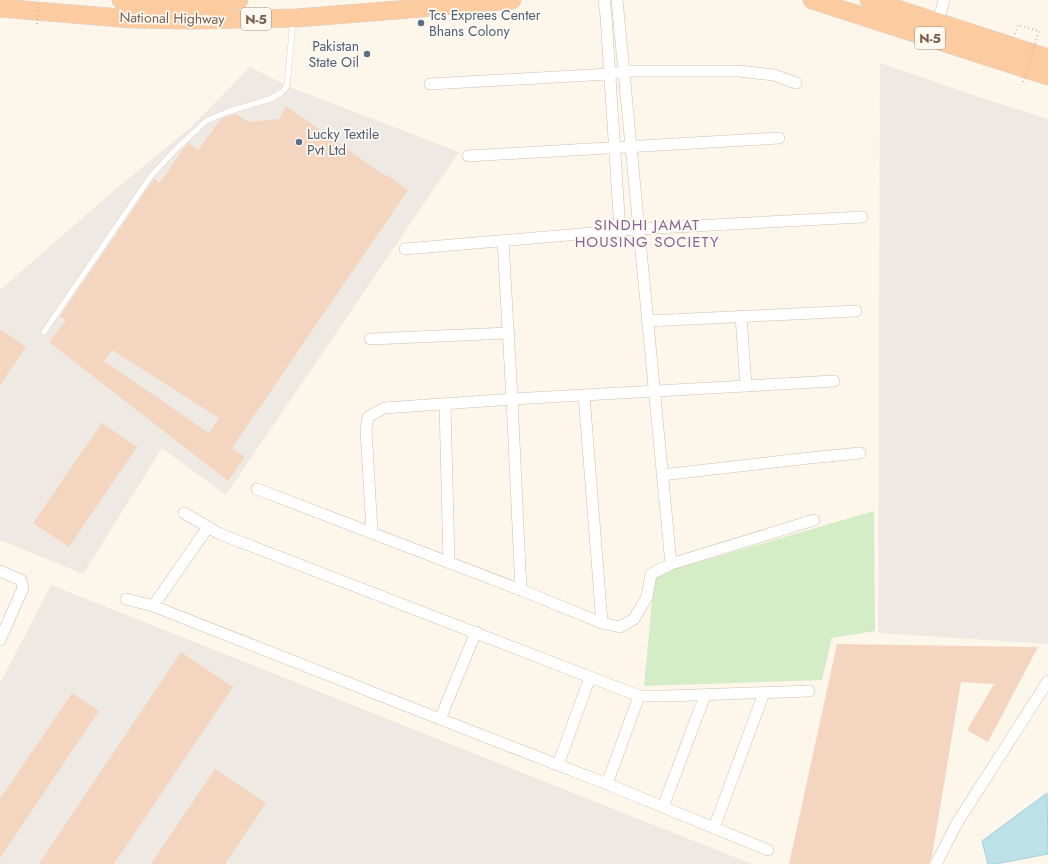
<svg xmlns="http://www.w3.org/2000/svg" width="1048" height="864" viewBox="0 0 1048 864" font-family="Jost,sans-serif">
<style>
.industrial{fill:#efe9e3}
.green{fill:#d5edc7}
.water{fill:#bde1e9;stroke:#a2d1db}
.building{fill:#f4d6c0;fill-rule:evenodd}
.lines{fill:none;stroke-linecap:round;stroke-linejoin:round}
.service-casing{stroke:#d1bfae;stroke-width:6}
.minor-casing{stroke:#d1bfae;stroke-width:12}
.trunk-casing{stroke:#dad2cd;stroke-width:19}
.path{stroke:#dab9a2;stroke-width:2;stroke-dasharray:1 3;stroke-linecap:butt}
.service{stroke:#fff;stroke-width:5.5}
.minor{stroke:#fff;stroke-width:11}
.trunk{stroke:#fccba0;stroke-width:18}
.path-bridge{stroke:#dab9a2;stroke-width:2;stroke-dasharray:1 3;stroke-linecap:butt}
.service-dot{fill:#5c6f8a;stroke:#fffaf1;stroke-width:1.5}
.labels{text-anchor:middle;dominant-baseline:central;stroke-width:3.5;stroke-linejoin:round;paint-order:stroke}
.shield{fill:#fffaf1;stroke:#a28c7d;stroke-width:1}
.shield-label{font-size:13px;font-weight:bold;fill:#7a5d4b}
.service-label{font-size:14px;fill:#4e5e75;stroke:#fffaf1;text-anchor:start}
.street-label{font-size:14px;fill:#7a5d4b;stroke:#fffaf1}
.neighbourhood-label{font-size:15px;letter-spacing:1px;fill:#866496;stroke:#fffaf1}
</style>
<rect width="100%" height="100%" fill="#fdf6ea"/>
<g class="industrial">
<path d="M880,63L982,98L1048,119V644L878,633Z"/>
<path d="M250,67L282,83L295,89L459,152L226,495L162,448L83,574L0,540V290L111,193L191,127Z"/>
<path d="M51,585L752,864H0V683Z"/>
</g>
<path class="green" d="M874,511L875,631L832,638L822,680L644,686L654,580L661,573Z"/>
<path class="water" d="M1047,793L1048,854L995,864H988L982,841Z"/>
<g class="building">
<path d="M286,106L385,176L386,174L408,190L232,448L245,457L228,481L49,342L66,320L60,316L154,179L160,183L183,149L189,143L198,150L220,120L228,116L236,114L249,122L279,119ZM112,350L219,418L209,433L104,361Z"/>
<path d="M0,329L26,347L0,385Z"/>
<path d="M102,423L137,447L69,547L33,523Z"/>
<path d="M837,644L1038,647L988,742L967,730L994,684L961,682L932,856L929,864H789Z"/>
<path d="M181,652L233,687L114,864H39Z"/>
<path d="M72,693L99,711L0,858V799Z"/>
<path d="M215,769L266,803L225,864H151Z"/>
</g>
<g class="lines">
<defs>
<path id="service" d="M44,332L151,176L176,149L206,121L227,112L270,99L282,92L287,86L293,21"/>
<g id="minor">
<path d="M604,0L606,16L620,231"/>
<path d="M617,0L671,564"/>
<path d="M938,23L944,0"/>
<path d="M430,84L609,74L624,71H738L774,75L796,83"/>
<path d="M468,156L779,138"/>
<path d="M503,241L512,399L521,590"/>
<path d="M405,249L638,229L862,217"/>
<path d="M741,316L746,386"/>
<path d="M647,321L856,311"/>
<path d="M370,339L509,333"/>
<path d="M584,395L602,623"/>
<path d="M445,404L449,563"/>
<path d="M662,475L809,458L860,453"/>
<path d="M257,489L521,590L602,623L620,627L634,619L647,597L651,574L671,564L814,520"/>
<path d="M184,513L220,534L639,696H668L809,691"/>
<path d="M372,532L366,429L368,417L384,408L512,399L834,381"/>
<path d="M0,571L21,580L23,588L0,640"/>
<path d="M126,599L153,606L440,719L607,784L768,850"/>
<path d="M153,606L208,527"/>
<path d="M440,719L476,632"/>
<path d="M558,765L590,677"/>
<path d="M607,784L639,696"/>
<path d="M663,807L705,695"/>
<path d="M714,828L764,693"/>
<path d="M936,864L957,823L1048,681"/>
</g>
<g id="trunk">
<path d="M121,0L195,4L239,0"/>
<path d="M812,0L1048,76"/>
<path d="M869,0L1048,58"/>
<path d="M0,8L133,19L194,20L297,18L397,10L512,0"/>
</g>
</defs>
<use href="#service" class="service-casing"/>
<use href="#minor" class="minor-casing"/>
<use href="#trunk" class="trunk-casing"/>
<path class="path" d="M1015,34L1018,25L1039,31"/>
<use href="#service" class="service"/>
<use href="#minor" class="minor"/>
<use href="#trunk" class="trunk"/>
<g class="path-bridge">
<path d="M37,24L38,0"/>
<path d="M1023,82L1039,31"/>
</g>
</g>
<g class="service-dot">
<circle cx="421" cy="23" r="4"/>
<circle cx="367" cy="54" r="4"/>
<circle cx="299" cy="142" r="4"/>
</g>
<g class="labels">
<g class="shield">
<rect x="241" y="8" width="30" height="22" rx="3"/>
<rect x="915" y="27" width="30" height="22" rx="3"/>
</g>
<g class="shield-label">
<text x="256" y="19">N-5</text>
<text x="930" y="38">N-5</text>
</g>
<g class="service-label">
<text x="429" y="15">Tcs Exprees Center<tspan x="429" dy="16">Bhans Colony</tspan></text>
<text x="359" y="46" text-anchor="end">Pakistan<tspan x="359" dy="16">State Oil</tspan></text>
<text x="307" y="134">Lucky Textile<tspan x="307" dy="16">Pvt Ltd</tspan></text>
</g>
<g class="street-label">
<text transform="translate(172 18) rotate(1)">National Highway</text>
</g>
<g class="neighbourhood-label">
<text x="647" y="225">SINDHI JAMAT<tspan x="647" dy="17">HOUSING SOCIETY</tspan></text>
</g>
</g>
</svg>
